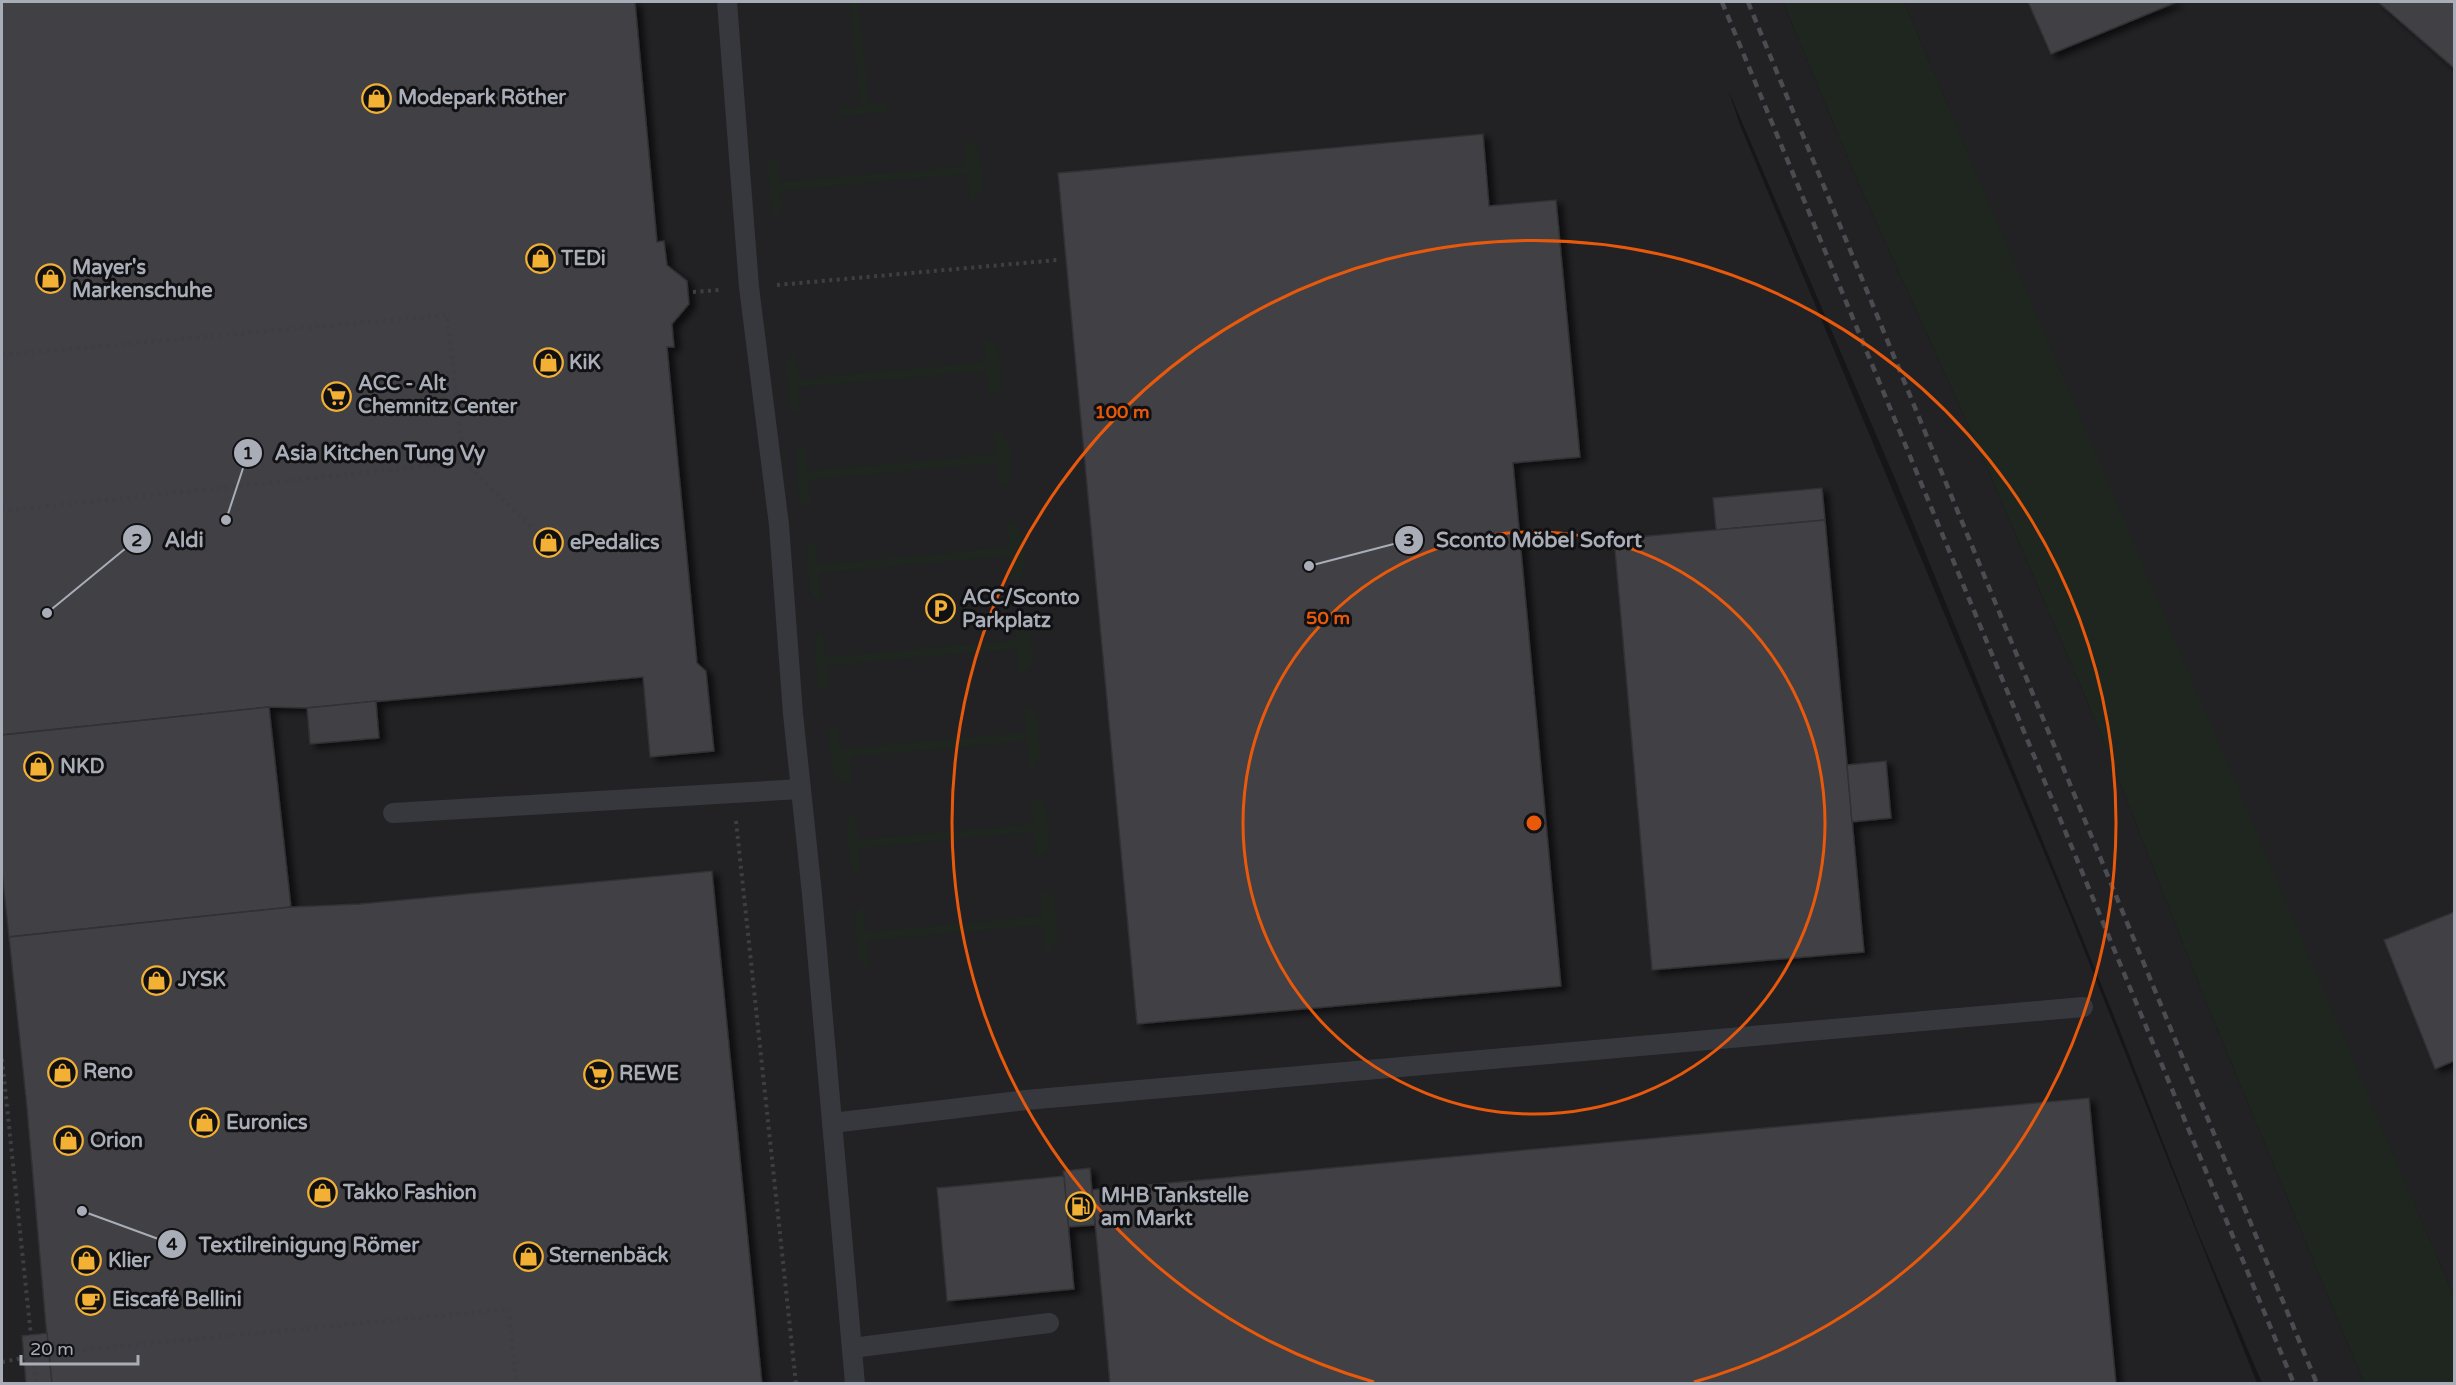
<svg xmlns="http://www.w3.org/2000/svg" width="2456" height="1385" viewBox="0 0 2456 1385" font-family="'Varela Round',sans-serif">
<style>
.built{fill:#222225}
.green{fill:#1e261f}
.building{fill:#404145;stroke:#303034;stroke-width:1.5;filter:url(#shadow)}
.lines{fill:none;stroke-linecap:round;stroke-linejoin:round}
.path{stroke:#3d3f44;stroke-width:4;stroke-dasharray:3 4.5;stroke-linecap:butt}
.service{stroke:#37383d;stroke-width:20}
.rail{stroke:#4a4c52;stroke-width:4.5;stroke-dasharray:8 6;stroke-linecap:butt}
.ring{fill:none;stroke:#e8590c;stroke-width:3}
.labels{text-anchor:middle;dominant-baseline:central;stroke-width:6;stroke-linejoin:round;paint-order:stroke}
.poi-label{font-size:20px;font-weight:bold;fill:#a8adb8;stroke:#111113;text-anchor:start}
.centre{fill:#e8590c;stroke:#111113;stroke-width:3}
.ring-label{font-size:18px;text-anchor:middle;font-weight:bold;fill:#e8590c;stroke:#111113;stroke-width:6;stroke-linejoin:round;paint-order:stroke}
.leader{fill:none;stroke:#a8adb8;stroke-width:2}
.callout-dot{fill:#a8adb8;stroke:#111113;stroke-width:2}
.mark-label{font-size:18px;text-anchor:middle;font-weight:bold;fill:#111}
.callout-label{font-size:21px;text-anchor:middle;font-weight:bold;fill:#a8adb8;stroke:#111113;stroke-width:6;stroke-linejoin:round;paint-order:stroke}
</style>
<defs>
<filter id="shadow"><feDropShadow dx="6" dy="4" stdDeviation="3" flood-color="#0009"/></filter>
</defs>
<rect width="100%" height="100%" fill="#161618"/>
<g class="built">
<path d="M2,2H1783L1858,182L1979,449L2098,727L2204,997L2364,1383H2262L2197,1230L2118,1026L1896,481L1729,92L1740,125L2069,912L2257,1383L2,1384Z"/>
<path d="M1904,2H2454V1297L2226,764Z"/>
</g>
<g class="green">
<path d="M850,2H858L869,105L887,103L888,112L839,116V109L861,106Z"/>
<path d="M1783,2H1904L2454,1297V1383H2364L2204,997L2098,727L1979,449L1858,182Z"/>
<path d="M964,141H969L979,149L983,189L976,198H970L967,174L780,191L782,215L776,214L771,210L767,164L770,160L777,158L780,182L966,166Z"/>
<path d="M984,338C1004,339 1000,371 1002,386L995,395H989L986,371L799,387L800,412L794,411L790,406L786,362L793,355H796L798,379L985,362Z"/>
<path d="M994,430C1013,432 1010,462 1011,477L1008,483L999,487L997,463L808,480L810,505L803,504L799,499L795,454L802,447H805L807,471L996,454Z"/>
<path d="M1007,523C1028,524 1024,555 1025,571L1018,580H1012L1009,556L819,573L821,598L814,597L810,592L806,548L813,541H816L818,565L1009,547Z"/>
<path d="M1014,615L1025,618L1029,624L1033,663L1025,672L1019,673L1016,649L827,666L829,690L822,689L818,685L814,640L817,635L823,633L826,657L1016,640Z"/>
<path d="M1024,708L1034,710L1037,716L1041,756L1035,765H1029L1026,741L851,757L853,781L842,782L834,776L828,732L834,725H837L840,749L1026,732Z"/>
<path d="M1031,799L1042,802L1046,807L1050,847L1042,856L1037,857L1034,832L859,848L860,873L854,872L850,867L846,823L852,815H855L858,840L1033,824Z"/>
<path d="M1040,892L1050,894L1055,900L1058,940L1051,949H1045L1042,925L867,941L869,965L862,964L859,960L854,915L861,908H864L866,932L1042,916Z"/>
</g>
<g class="building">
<path d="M2,2H635L657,242L664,241L667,265L687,281L689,304L672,324L674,347H667L697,663L706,671L714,751L650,757L643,677L307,708L269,707L2,735Z"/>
<path d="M2028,2H2177L2051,54Z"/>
<path d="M2378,2H2454V68Z"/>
<path d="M1483,134L1489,206L1556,200L1580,457L1513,463L1561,986L1137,1024L1058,173Z"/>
<path d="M1822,488L1825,520L1716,530L1713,498Z"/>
<path d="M1825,520L1864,952L1652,970L1614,539Z"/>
<path d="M376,701L379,738L310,744L307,708Z"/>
<path d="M269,707L291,907L9,937L2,873V735Z"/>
<path d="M1886,761L1891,818L1852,822L1847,765Z"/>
<path d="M712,871L762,1384H51L27,1108L9,937L291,907L359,904Z"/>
<path d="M2454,912V1061L2435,1069L2384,940Z"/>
<path d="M2089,1098L2116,1384H1110L1092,1190Z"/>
<path d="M1090,1168L1095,1225L1068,1227L1063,1171Z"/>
<path d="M1064,1176L1074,1289L947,1301L937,1188Z"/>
<path d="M47,1333L52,1384H26L22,1336Z"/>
</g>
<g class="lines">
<g class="path">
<path d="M777,285L1057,260"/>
<path d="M693,292L719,290"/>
<path d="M2,355L447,315L464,462L2,511"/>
<path d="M464,462L549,543"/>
<path d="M736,821L796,1384"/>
<path d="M2,1059L36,1384"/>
<path d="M2,1362L49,1353L509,1309L516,1384"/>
</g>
<g class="service">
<path d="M727,2L749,287L779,525L793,714L812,894L855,1384"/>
<path d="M393,813L801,789"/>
<path d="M832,1123L1026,1100L2083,1007"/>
<path d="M852,1348L1049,1323"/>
</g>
<g class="rail">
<path d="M1722,2L2294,1384"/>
<path d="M1748,2L2317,1384"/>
</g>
</g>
<g class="ring">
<circle cx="1534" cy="823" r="291"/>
<path d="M1374 1382A582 582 0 1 1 1694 1382"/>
</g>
<defs>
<symbol id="shop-ring" viewBox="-11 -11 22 22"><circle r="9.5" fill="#111113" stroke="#f2b134" stroke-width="1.5"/><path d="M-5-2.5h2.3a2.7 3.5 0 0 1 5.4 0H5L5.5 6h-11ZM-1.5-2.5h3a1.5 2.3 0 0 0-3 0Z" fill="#f2b134"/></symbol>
<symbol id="supermarket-ring" viewBox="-11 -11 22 22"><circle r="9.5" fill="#111113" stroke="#f2b134" stroke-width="1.5"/><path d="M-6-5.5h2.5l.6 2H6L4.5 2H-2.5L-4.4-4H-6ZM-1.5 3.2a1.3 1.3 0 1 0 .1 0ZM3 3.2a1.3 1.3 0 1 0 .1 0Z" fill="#f2b134"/></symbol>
<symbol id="parking-ring" viewBox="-11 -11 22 22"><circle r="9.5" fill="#111113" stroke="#f2b134" stroke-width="1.5"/><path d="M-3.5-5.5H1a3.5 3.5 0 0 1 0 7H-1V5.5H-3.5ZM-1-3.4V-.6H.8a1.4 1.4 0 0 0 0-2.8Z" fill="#f2b134"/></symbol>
<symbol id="fuel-ring" viewBox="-11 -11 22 22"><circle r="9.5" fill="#111113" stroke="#f2b134" stroke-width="1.5"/><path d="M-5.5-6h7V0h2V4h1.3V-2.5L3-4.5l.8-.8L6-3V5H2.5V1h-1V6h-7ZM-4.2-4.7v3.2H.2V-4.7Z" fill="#f2b134"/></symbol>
<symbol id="cafe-ring" viewBox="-11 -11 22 22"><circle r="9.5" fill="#111113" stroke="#f2b134" stroke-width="1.5"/><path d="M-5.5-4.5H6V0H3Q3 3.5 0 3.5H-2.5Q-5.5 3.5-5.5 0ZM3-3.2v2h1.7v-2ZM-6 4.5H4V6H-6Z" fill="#f2b134"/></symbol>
</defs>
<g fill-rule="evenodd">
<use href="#shop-ring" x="360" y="82" width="33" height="33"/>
<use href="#shop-ring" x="524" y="242" width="33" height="33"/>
<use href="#shop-ring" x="34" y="262" width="33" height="33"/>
<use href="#shop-ring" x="532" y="346" width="33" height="33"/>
<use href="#supermarket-ring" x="320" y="380" width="33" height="33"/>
<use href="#shop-ring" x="532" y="526" width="33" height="33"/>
<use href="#parking-ring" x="924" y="592" width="33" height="33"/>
<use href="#shop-ring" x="22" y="750" width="33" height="33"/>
<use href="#shop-ring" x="140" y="964" width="33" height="33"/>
<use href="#shop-ring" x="46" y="1056" width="33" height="33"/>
<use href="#supermarket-ring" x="582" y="1058" width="33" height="33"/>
<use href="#shop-ring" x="188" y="1106" width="33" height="33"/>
<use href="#shop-ring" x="52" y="1124" width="33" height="33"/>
<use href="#shop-ring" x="306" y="1176" width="33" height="33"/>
<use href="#fuel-ring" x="1064" y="1190" width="33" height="33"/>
<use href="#shop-ring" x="512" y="1240" width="33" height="33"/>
<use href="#shop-ring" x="70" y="1244" width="33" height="33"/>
<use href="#cafe-ring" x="74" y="1284" width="33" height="33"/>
</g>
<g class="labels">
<g class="poi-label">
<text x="398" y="98">Modepark Röther</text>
<text x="561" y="259">TEDi</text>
<text x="72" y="268">Mayer's<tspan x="72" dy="23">Markenschuhe</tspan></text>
<text x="569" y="363">KiK</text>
<text x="358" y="384">ACC - Alt<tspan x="358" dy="23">Chemnitz Center</tspan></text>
<text x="570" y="543">ePedalics</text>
<text x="962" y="598">ACC/Sconto<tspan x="962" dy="23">Parkplatz</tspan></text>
<text x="60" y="767">NKD</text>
<text x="178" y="980">JYSK</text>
<text x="83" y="1072">Reno</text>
<text x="619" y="1074">REWE</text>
<text x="226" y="1123">Euronics</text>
<text x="90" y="1141">Orion</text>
<text x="343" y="1193">Takko Fashion</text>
<text x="1101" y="1196">MHB Tankstelle<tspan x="1101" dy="23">am Markt</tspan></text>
<text x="549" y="1256">Sternenbäck</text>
<text x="108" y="1261">Klier</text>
<text x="112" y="1300">Eiscafé Bellini</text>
</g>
</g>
<circle cx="1534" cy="823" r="9" class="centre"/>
<g class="ring-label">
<text x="1122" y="418">100 m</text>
<text x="1328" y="624">50 m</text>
</g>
<path class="leader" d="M226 520L248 453M47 613L137 539M1309 566L1409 540M82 1211L172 1244"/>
<g class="callout-dot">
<circle cx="226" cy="520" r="6"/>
<circle cx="47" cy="613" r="6"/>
<circle cx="1309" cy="566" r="6"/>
<circle cx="82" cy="1211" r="6"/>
<circle cx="248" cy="453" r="15"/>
<circle cx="137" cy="539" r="15"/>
<circle cx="1409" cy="540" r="15"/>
<circle cx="172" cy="1244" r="15"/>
</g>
<g class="mark-label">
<text x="248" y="459">1</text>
<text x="137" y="546">2</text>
<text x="1409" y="546">3</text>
<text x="172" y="1250">4</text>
</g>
<g class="callout-label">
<text x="380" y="460">Asia Kitchen Tung Vy</text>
<text x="184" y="547">Aldi</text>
<text x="1539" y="547">Sconto Möbel Sofort</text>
<text x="309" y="1252">Textilreinigung Römer</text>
</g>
<rect width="2456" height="1385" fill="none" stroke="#a8adb8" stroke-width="6"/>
<path d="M21 1355v9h117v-9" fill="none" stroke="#a8adb8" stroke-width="3"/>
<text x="30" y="1355" font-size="18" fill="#a8adb8" stroke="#111113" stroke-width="4.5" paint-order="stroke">20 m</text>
</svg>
